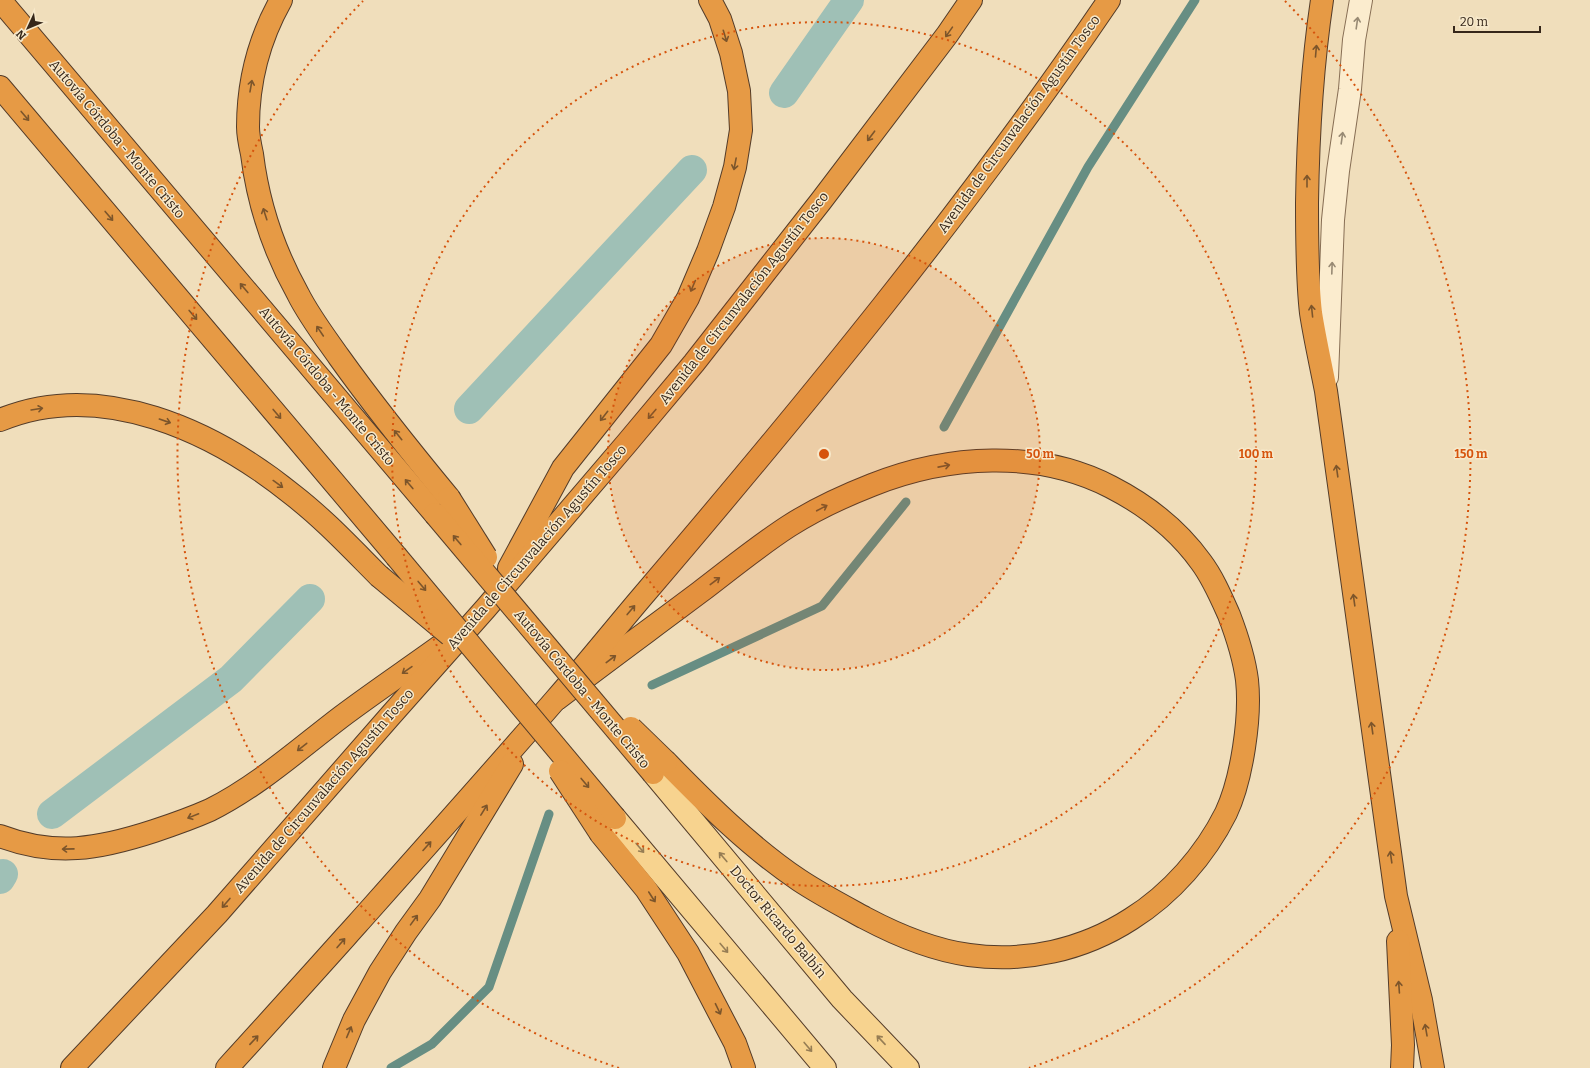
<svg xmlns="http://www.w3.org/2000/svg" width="1590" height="1068" viewBox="0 0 1590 1068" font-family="Bitter,serif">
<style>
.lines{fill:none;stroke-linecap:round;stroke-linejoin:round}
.stream{stroke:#678e83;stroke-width:9}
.canal{stroke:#9fc0b6;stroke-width:30}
.minor-casing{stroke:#876e54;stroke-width:24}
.major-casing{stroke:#543c29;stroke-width:24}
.highway-casing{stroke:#543c29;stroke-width:24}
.minor{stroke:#fbecce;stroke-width:22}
.major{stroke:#f7d38f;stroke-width:22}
.highway{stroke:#e69a45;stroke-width:22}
.highway-bridge-casing{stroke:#543c29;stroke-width:24;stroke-linecap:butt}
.highway-bridge{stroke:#e69a45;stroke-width:22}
.oneway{stroke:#988a74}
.oneway2{stroke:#7c552b}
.oneway3{stroke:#967d54}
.ring{fill:none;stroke:#d6540d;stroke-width:2;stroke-dasharray:2 4}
.labels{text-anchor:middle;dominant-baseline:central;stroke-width:3;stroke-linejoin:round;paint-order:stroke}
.street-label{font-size:14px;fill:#36271a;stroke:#f7e9cb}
.centre{fill:#d6540d;stroke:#f7e9cb;stroke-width:2}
.ring-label{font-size:12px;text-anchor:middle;font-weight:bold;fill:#d6540d;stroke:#f7e9cb;stroke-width:3;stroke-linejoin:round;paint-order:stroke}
</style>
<rect width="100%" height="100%" fill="#f0debb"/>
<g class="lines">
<g class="stream">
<path d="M944,427L1088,167L1195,0"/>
<path d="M652,685L822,606L906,502"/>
<path d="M391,1068L432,1044L489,987L549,814"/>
</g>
<g class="canal">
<path d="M784,93L849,0"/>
<path d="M469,409L692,170"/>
<path d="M52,814L231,679L310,599"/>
<path d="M0,879L3,874"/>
</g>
<defs>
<path id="minor" d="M1327,377L1333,220L1338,171L1350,89L1354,40L1361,0"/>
<g id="major">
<path d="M653,773L842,999L908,1068"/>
<path d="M615,818L825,1068"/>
</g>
<g id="highway">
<path d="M0,0L435,514"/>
<path d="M281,0C259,39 248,82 248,127C248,136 250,145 252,154C258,203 274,251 298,294C309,316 325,337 339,357C374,406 411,452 449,498"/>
<path d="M1322,0C1312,67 1308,135 1307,203C1307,239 1307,278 1311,313C1315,339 1321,365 1326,391L1396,896L1421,1000L1433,1068"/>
<path d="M0,87L396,556"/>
<path d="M0,420C101,378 214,431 293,495C324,519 351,548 379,576"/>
<path d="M509,568L563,468L661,345L688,298L708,251L724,207L735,167L741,130L739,91L731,53L720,19L710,0"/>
<path d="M557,699C604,663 652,628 700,592C729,570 758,546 789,526C814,510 844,496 872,485C947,455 1038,449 1111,487C1146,505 1178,530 1201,562C1213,578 1221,597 1229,615C1237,636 1244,657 1247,680C1251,717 1242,779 1226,813C1205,855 1171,894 1131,919C1083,950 1025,963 969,955C933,950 897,935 865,918C843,906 820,894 799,880C750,847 707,804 666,762"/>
<path d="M601,834L646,889L688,953L735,1043L744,1068"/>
<path d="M0,836C55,857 99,849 154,831C172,825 192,818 210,810C258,786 299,749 341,717C373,693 407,670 439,647"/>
<path d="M1398,941L1403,1045L1402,1068"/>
<path d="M72,1068L217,914L391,715L486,608L627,443L694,363L821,201L947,35L971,0"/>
<path d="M227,1068C271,1020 314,972 358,923C424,849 491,774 556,699C585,666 613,631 641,598C805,406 967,209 1109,0"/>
<path d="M334,1068L354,1020L380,972L406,932L430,899L512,764"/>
</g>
</defs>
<use href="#minor" class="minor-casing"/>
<use href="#major" class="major-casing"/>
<use href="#highway" class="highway-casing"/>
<use href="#minor" class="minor"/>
<use href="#major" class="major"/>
<use href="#highway" class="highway"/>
<defs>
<g id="highway-bridge">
<path d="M449,498L486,557"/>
<path d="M435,514L653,773"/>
<path d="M396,556L615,818"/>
<path d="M379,576L450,635"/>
<path d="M631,728L666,762"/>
<path d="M560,771L601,834"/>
</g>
</defs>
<use href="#highway-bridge" class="highway-bridge-casing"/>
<use href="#highway-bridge" class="highway-bridge"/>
</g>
<defs><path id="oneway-shaft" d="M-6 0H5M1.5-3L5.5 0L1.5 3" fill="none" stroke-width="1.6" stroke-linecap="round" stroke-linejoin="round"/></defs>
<g class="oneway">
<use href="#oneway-shaft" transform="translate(1357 23) rotate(-82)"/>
<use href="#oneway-shaft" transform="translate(1342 138) rotate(-82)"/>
<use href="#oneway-shaft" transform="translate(1332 268) rotate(-88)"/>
</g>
<g class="oneway2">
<use href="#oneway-shaft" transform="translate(949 32) rotate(125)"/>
<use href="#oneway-shaft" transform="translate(725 36) rotate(73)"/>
<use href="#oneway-shaft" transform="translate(1316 51) rotate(-85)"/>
<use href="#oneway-shaft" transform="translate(251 86) rotate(-80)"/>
<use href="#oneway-shaft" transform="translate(25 116) rotate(50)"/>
<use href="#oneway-shaft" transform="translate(871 136) rotate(127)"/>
<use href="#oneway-shaft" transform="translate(735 164) rotate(101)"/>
<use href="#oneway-shaft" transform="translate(1307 181) rotate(-90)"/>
<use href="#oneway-shaft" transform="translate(265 214) rotate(-108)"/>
<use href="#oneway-shaft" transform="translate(109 216) rotate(50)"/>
<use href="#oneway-shaft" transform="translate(693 286) rotate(113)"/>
<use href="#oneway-shaft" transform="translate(244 288) rotate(-130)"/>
<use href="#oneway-shaft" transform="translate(1312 311) rotate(-96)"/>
<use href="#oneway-shaft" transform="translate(193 315) rotate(50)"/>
<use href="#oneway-shaft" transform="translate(320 331) rotate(-124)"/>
<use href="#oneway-shaft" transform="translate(37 409) rotate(-9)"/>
<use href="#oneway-shaft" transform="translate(277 414) rotate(50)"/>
<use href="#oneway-shaft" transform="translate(652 414) rotate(130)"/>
<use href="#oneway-shaft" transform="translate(604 416) rotate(128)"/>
<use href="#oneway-shaft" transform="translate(165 421) rotate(19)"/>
<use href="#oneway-shaft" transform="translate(398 435) rotate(-129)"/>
<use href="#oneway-shaft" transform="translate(944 466) rotate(-11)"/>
<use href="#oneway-shaft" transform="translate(1337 471) rotate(-98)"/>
<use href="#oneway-shaft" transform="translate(278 484) rotate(36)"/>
<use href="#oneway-shaft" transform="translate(409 484) rotate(-130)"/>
<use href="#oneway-shaft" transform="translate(822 508) rotate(-28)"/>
<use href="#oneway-shaft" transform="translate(457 540) rotate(-130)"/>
<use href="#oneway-shaft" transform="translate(715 581) rotate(-37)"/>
<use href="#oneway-shaft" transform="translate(422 586) rotate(50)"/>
<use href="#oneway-shaft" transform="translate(1354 600) rotate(-98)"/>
<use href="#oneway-shaft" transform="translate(631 610) rotate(-50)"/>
<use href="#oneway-shaft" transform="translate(611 659) rotate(-37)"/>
<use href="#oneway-shaft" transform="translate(407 670) rotate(145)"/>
<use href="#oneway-shaft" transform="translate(1372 728) rotate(-98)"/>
<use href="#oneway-shaft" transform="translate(302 747) rotate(142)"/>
<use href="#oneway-shaft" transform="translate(585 783) rotate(50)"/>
<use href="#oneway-shaft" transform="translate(484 810) rotate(-58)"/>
<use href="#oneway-shaft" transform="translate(193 816) rotate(158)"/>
<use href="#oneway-shaft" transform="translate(427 846) rotate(-48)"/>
<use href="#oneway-shaft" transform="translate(68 849) rotate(179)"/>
<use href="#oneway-shaft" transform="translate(1391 857) rotate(-98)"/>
<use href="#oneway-shaft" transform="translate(652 897) rotate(57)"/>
<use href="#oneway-shaft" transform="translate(226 903) rotate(131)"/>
<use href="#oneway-shaft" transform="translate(414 920) rotate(-54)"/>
<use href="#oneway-shaft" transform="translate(341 943) rotate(-49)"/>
<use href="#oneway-shaft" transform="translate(1399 987) rotate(-94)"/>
<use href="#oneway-shaft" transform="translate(718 1009) rotate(64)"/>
<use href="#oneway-shaft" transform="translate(1426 1030) rotate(-100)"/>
<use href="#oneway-shaft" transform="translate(349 1032) rotate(-67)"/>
<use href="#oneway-shaft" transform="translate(254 1040) rotate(-47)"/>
</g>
<g class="oneway3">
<use href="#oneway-shaft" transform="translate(640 848) rotate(50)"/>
<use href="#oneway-shaft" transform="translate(723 857) rotate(-130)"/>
<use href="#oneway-shaft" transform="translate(724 948) rotate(50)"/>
<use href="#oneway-shaft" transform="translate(881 1040) rotate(-133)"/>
<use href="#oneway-shaft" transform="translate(808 1047) rotate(50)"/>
</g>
<circle cx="824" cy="454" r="216" fill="#d6540d" fill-opacity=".12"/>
<g class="ring">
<circle cx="824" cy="454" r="216"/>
<circle cx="824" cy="454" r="432"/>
<path d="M619 1068A647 647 0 0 1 363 1M1285 1A647 647 0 0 1 1029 1068"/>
</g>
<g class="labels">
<g class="street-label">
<text transform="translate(1019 124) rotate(-54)">Avenida de Circunvalación Agustín Tosco</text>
<text transform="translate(117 139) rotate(50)">Autovía Córdoba - Monte Cristo</text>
<text transform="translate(744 298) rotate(-52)">Avenida de Circunvalación Agustín Tosco</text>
<text transform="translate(327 386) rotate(50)">Autovía Córdoba - Monte Cristo</text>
<text transform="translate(537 547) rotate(-49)">Avenida de Circunvalación Agustín Tosco</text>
<text transform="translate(582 689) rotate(50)">Autovía Córdoba - Monte Cristo</text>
<text transform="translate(324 791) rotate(-49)">Avenida de Circunvalación Agustín Tosco</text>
<text transform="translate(778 922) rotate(50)">Doctor Ricardo Balbín</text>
</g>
</g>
<circle cx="824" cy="454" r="6" class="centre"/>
<g class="ring-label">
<text x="1040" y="458">50 m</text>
<text x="1256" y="458">100 m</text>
<text x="1471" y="458">150 m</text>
</g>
<g transform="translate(28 28) rotate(226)" stroke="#f7e9cb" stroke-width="3" paint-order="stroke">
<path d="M0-3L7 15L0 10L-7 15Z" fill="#36271a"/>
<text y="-6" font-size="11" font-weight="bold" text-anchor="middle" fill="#36271a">N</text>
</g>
<path d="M1454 26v6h86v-6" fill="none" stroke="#36271a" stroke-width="2"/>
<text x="1460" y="26" font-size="12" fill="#36271a" stroke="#f7e9cb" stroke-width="3" paint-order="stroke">20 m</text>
</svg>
